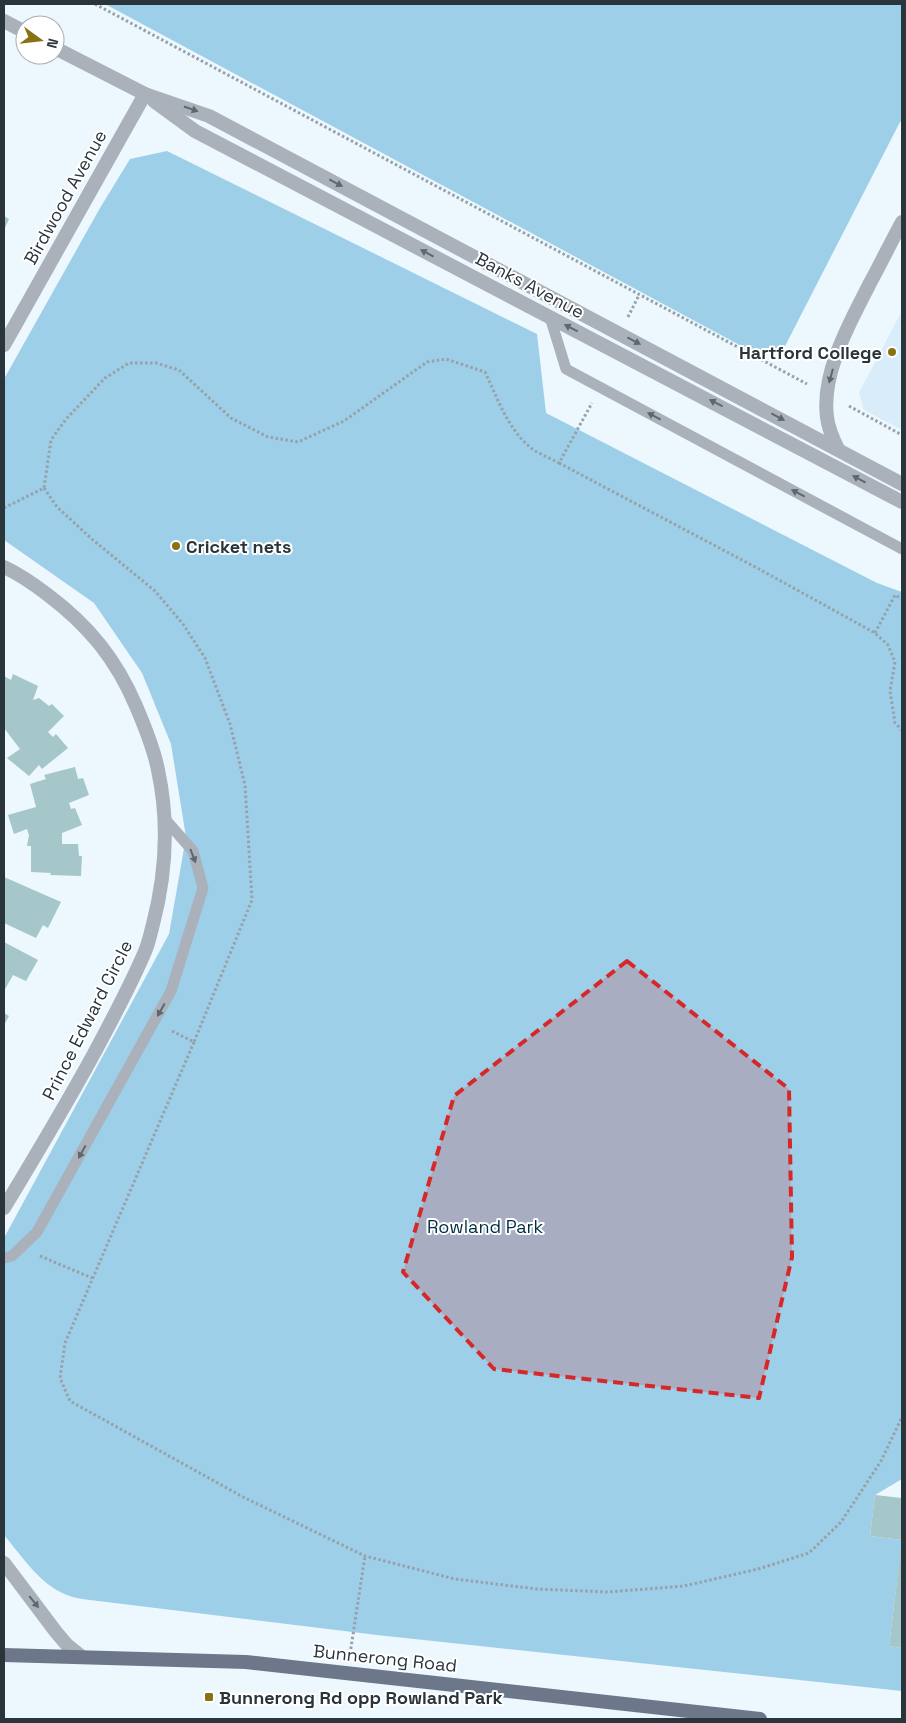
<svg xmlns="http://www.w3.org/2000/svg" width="906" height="1723" viewBox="0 0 906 1723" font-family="'Space Grotesk',sans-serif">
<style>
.built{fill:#d8edf9}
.green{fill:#9ecfe9}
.building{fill:#a5c7ca}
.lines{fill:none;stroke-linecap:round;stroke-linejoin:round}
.path{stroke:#96a1a8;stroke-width:3;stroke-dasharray:2.5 2.5;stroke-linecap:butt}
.service{stroke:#aab1bb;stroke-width:11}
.minor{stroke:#aab1bb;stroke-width:14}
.tertiary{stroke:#aab1bb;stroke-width:14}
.primary{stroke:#6c788a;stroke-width:14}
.oneway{fill:#5d676e}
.marked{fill:#d62828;fill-opacity:0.2;stroke:#d62828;stroke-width:4;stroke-dasharray:10 6;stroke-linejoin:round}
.poi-dot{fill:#8a7114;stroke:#fff;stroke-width:2}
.labels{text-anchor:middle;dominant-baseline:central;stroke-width:4;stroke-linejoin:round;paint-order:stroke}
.street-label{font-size:18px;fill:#2a353b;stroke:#fff}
.poi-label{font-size:18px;font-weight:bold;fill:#2a353b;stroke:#fff;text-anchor:start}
.park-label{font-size:18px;fill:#002e41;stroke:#fff}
</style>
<rect width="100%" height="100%" fill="#ecf7fe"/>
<path class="built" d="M902,311V430L864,410L859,393Z"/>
<g class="green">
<path d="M105,4H902V121L900,122L782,352L747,349Z"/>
<path d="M167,151L537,334L546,413L877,583L902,592V1479L875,1495L870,1536L902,1540L889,1646L902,1648V1691L377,1635L90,1600C82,1599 74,1598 67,1595C39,1584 22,1556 4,1535V1238L169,934L186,837L171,744L142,673L94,603L4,540V379L100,208L130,159Z"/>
</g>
<g class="building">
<path d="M4,216L9,219L4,230Z"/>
<path d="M13,674L38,686L33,700L39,698L49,706L52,704L64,716L48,732L53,737L56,734L68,748L42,769L39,765L29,776L7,758L20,749L4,728V676L11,680Z"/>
<path d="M75,767L78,779L83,778L89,795L69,803L71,809L75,808L82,825L62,833V844H78L79,856H82L81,876L50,875L51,873L31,872V846H27L29,835L27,829L14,834L8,815L36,807L30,784L46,779L44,775Z"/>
<path d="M4,877L61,902L48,928L43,925L36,938L4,923Z"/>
<path d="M4,942L38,960L26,981L13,975L4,991Z"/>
<path d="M4,1013L9,1016L4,1025Z"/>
<path d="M875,1495L902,1498V1540L870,1536Z"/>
<path d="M901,1547L902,1548V1648L889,1646Z"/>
</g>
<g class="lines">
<g class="path">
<path d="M95,4L807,384"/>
<path d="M628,317L639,295"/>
<path d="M849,406L902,435"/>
<path d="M559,463L759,569L875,633L888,645L895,662L890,691L895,723L902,730"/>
<path d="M44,488L57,507L93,540L155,591L183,624L205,658L230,724L245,785L252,900L194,1042L170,1030"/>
<path d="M4,508L44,488L51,440L66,419L105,378L129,363H156L179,370L231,418L268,437L298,442L344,421L427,362L446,359L485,372C498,399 507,428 531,448C539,454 550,458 559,463L592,403"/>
<path d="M875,633L895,595L902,599"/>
<path d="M194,1042L65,1343L60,1378L70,1401L243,1497L365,1556L455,1579L537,1589L608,1592L684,1586L758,1569L809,1553L841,1522L881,1461L902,1417"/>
<path d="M40,1256L92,1278"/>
<path d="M350,1654L365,1556"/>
</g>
<g class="service">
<path d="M550,317L566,369L902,549"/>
<path d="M4,1258L12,1256L37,1232L171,991L203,888L193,851L164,818"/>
</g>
<g class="minor">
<path d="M4,345L145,94"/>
<path d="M838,449C833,439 828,428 827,417C821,372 851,321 870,283C881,263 891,242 902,222"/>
<path d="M4,567C19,574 35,585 48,595C89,626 116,659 136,706C145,727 154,749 158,770C169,821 166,874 153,924C151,932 149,941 146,949C132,983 114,1016 97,1048C68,1102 36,1155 4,1208"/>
<path d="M4,1563L56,1632L67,1645L82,1657"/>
</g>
<g class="tertiary">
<path d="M4,21L25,32"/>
<path d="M55,48L145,94L209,116L902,484"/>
<path d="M154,101L195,131L902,502"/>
</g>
<path class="primary" d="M4,1655L246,1662L760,1719"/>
</g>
<defs><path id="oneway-solid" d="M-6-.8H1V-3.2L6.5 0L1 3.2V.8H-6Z" transform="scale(1.25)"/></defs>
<g class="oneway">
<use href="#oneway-solid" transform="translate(191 109) rotate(19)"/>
<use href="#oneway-solid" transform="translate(336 183) rotate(28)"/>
<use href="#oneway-solid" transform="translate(427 253) rotate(-152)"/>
<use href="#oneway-solid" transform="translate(571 328) rotate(-153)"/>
<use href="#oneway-solid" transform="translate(634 341) rotate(28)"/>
<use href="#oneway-solid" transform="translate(831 376) rotate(105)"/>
<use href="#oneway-solid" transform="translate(716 403) rotate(-153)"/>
<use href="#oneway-solid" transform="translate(654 416) rotate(-152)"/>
<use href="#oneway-solid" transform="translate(778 417) rotate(28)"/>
<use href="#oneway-solid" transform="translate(859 479) rotate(-152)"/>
<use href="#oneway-solid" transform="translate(798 493) rotate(-152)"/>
<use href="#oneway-solid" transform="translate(193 856) rotate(69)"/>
<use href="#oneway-solid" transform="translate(161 1010) rotate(119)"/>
<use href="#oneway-solid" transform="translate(82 1152) rotate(119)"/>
<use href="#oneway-solid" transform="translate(34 1602) rotate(51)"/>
</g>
<path class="marked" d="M627,961L789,1089L792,1257L759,1398L494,1369L403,1272L454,1096Z"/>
<g class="poi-dot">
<circle cx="892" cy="352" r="5"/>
<circle cx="176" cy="546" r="5"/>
<rect x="204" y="1692" width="10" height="10" rx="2.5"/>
</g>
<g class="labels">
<g class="street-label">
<text transform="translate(65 197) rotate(-61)">Birdwood Avenue</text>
<text transform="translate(530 285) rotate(28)">Banks Avenue</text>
<text transform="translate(87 1020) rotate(-63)">Prince Edward Circle</text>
<text transform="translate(385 1658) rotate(6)">Bunnerong Road</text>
</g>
<g class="poi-label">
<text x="882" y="352" text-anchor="end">Hartford College</text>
<text x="186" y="546">Cricket nets</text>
<text x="219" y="1697">Bunnerong Rd opp Rowland Park</text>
</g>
<g class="park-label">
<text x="485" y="1226">Rowland Park</text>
</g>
</g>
<rect width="906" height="1723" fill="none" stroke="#2a353b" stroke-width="10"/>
<g transform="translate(40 40) rotate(105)"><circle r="24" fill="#ffffff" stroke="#aaaeb1"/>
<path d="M0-4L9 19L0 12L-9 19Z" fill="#8a7114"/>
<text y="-8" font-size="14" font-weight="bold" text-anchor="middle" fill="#2a353b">N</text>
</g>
</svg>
